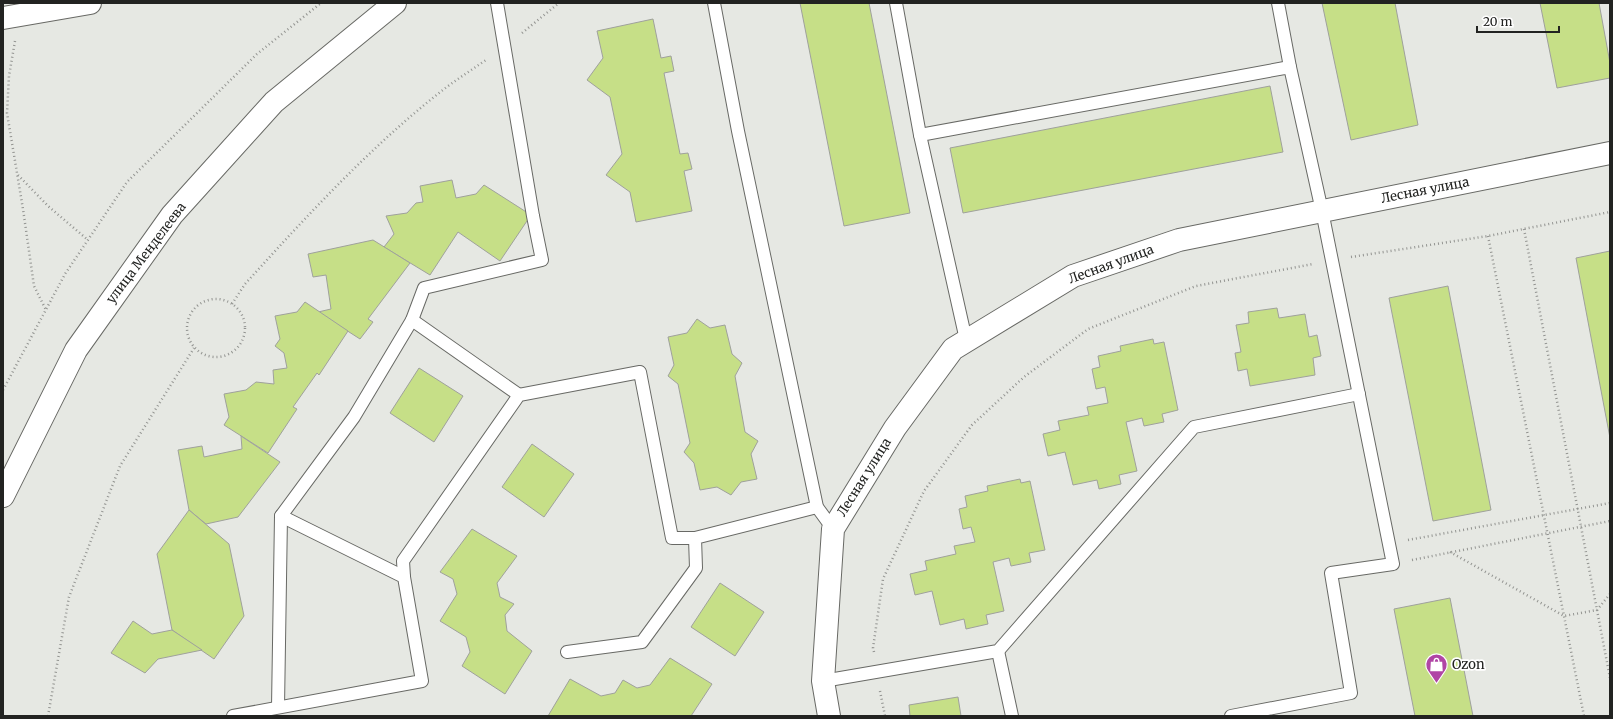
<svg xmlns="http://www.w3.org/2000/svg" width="1613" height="719" viewBox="0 0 1613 719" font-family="Merriweather,serif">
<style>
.building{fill:#c6df87;stroke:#9fa19c}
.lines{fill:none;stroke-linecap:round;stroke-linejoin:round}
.lane-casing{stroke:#686965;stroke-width:14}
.street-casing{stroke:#686965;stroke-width:24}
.path{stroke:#939491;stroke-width:2.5;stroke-dasharray:1 3;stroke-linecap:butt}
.lane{stroke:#fff;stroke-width:12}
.street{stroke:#fff;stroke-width:22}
.labels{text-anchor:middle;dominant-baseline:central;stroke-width:3.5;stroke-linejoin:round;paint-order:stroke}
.street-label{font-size:13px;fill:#222321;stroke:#fff}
.poi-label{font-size:13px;fill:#222321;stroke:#fff;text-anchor:start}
</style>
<rect width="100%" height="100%" fill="#e6e8e3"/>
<g class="building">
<path d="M800,3H869L910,213L844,226Z"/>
<path d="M1322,3H1395L1418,125L1351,140Z"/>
<path d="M1540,3H1599L1610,63V78L1557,88Z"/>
<path d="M653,19L661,58L671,56L674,71L664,73L680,154L688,153L692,169L684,171L692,211L636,222L630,192L606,175L622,154L610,97L587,80L603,58L597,31Z"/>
<path d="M1270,86L1283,152L963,213L950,148Z"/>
<path d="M452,180L456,198L476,194L484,185L531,215L500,261L458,232L430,275L384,247L394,234L386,216L407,213L416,203L423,202L420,186Z"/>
<path d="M373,240L410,263L368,319L373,322L360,339L318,312L331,309L326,275L313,277L308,254Z"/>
<path d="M1610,251V438L1576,258Z"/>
<path d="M1448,286L1491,510L1433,521L1389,298Z"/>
<path d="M305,302L348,331L319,375L317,373L293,407L297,409L268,453L224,425L229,417L224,394L246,390L256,382L274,384L273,370L287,368L284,353L275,346L280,339L275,316L297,312Z"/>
<path d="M1277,308L1279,318L1305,314L1309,337L1317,335L1321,356L1313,358L1315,375L1250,386L1247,369L1238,371L1235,353L1241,352L1236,325L1249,323L1248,312Z"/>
<path d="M697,319L710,328L725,325L732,354L742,363L735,376L745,432L758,441L751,454L757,479L741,482L731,495L717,487L700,490L694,463L684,452L690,443L678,384L668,376L674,365L668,337L687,333Z"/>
<path d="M1153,339L1154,344L1164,342L1178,410L1162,414L1164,422L1144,426L1142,418L1126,422L1137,471L1119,475L1121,484L1099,489L1097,480L1073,485L1065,452L1048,456L1043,434L1060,430L1058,421L1089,415L1087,407L1108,403L1105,387L1096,389L1092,369L1100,367L1098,356L1121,351L1120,346Z"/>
<path d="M419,368L463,396L434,442L390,413Z"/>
<path d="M241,436L280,462L238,517L206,524L189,510L178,450L202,446L204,457L242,449Z"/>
<path d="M532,444L574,474L544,517L502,487Z"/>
<path d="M1020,479L1021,483L1030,481L1045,550L1029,553L1031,562L1011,566L1009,558L993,562L1004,611L986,615L988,624L966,629L964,619L940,625L932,591L915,595L910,574L927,570L925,561L956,554L954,546L975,542L971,527L963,529L959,509L967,507L965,496L988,491L987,486Z"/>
<path d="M189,510L229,544L244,616L214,659L172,630L157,554Z"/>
<path d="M472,529L517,556L497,583L500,597L514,604L505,615L507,631L532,651L505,694L462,666L470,652L466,637L440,621L457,594L453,579L440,572Z"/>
<path d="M720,583L764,612L735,656L691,627Z"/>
<path d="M1450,598L1473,716H1415L1394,609Z"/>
<path d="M133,621L152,634L172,630L202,650L158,659L145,673L111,653Z"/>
<path d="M670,658L712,684L691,716H548L570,679L601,696L615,693L623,680L637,688L650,685Z"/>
<path d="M958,697L961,716H910L909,705Z"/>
</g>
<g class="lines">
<defs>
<g id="lane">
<path d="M714,3L738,131L817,507L833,529"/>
<path d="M896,3L920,135"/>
<path d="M1278,3L1290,67"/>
<path d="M412,320L519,395"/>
<path d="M966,340L920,135L1290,67L1322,211L1393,564L1331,573L1351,693L1231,716"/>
<path d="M404,577L403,561L519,395L640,372L672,538H695"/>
<path d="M998,651L1012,716"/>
<path d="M567,652L642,642L696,568L695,538L817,507"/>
<path d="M823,681L998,651L1194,427L1359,394"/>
<path d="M278,707L281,516L354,417L412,320L424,288L542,260L533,216L497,3"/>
<path d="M233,716L422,681L404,577L281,516"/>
</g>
<g id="street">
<path d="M3,18L90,3"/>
<path d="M3,496L76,350L172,215L274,102L395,3"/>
<path d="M829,716L823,681L833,529L895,428L953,349L1073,276L1179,240L1610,153"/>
</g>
</defs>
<use href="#lane" class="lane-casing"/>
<use href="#street" class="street-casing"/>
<g class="path">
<path d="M522,33L559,3"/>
<path d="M15,41L9,76L7,113L23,209L34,286L46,310"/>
<path d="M18,175L48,206L88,240"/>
<path d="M1524,229L1610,678"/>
<path d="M1488,236L1584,716"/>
<path d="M1351,257L1488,236L1610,212"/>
<circle cx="216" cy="328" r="29"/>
<path d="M232,304L245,284C306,217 367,150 439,93C454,81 470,71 486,60"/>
<path d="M3,390L65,274L127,182L257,54L321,3"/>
<path d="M1408,540L1610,503"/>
<path d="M1450,552L1564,616L1597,610L1610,594"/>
<path d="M1412,560L1610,521"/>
<path d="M874,652L873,648L883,579L924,491L972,425L1024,377L1088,329L1196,286L1313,264"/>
<path d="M880,691L885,716"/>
<path d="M48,716L69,597L120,466L194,348"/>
</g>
<use href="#lane" class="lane"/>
<use href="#street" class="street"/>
</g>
<defs>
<symbol id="shop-pin" viewBox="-11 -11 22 30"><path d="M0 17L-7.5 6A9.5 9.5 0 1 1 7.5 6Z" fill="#b045a5" stroke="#fff"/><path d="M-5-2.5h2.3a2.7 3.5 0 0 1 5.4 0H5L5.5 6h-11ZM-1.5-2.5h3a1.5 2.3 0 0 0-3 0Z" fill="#fff"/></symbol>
</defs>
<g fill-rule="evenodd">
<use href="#shop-pin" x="1424" y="652" width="25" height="34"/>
</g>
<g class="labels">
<g class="street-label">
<text transform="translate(1425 190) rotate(-11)">Лесная улица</text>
<text transform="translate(146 253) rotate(-53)">улица Менделеева</text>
<text transform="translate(1111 264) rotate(-20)">Лесная улица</text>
<text transform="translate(864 477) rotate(-58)">Лесная улица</text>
</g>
<g class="poi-label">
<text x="1452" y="664">Ozon</text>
</g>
</g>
<rect width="1613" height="719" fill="none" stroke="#222321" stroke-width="8"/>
<path d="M1477 26v6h82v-6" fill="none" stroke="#222321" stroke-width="2"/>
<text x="1483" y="26" font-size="12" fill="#222321" stroke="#ffffff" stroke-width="3" paint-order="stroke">20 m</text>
</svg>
